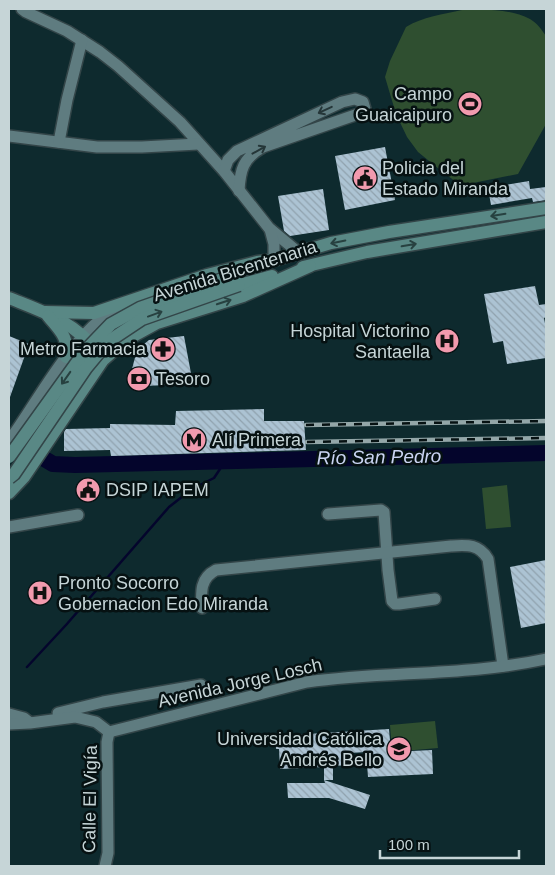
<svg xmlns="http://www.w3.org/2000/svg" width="555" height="875" viewBox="0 0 555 875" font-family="Helvetica,sans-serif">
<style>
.pitch{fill:#2f4f30}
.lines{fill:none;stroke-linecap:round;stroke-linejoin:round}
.stream{stroke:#04052c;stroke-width:2.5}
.river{stroke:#04052c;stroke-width:16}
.building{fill:url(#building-back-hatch)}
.street-casing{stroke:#334548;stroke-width:14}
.secondary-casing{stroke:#334548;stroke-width:15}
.street{stroke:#5f7c80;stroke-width:11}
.secondary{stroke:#598885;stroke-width:12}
.rail-casing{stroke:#93a6a8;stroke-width:4.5}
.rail{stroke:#061112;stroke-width:2.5;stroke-dasharray:8;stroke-linecap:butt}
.secondary-bridge-casing{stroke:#334548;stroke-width:15;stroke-linecap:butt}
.secondary-bridge{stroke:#598885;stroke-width:12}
.oneway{stroke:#253638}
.oneway2{stroke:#274140}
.labels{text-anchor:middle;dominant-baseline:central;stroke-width:5;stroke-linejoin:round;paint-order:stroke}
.poi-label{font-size:18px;fill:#c6d5d7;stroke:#061112;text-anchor:start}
.street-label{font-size:18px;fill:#c6d5d7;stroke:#061112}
.water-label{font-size:19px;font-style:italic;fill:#cad4f2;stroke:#061112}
</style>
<defs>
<pattern id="building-back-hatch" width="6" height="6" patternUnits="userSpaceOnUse" patternTransform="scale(1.25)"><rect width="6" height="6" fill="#acc3d3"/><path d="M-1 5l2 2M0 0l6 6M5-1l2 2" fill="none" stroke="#90a2ae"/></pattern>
</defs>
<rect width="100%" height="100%" fill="#0e2a2e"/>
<g class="pitch">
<path d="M462,10C484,10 509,8 530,19C537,23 542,30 546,36V124L518,174L468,184L456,182L439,169L418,152L407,137L396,114L385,77L390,61L406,27C422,17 444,14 462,10Z"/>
<path d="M507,485L511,527L486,529L482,488Z"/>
<path d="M435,721L438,748L392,752L390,725Z"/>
</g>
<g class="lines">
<path class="stream" d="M27,667L66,625L169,507L192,489L214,478L220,469L224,461"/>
<path class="river" d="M26,448L53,464L75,465L546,453"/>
</g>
<g class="building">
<path d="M385,147L395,200L345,210L335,156Z"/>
<path d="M529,181L530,189L546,187V200L533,202L532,198L491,205L488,188Z"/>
<path d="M323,189L329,230L290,236L284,231L278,196Z"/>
<path d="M535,286L539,305L546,304V317L544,318L546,329V358L507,364L503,341L493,343L484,294Z"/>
<path d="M9,336L29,344L10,397H9Z"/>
<path d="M184,336L193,384L143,386L135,380L132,369L137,350L149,340Z"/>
<path d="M264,409V421H304L306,450L111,456L110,450L64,451V432L66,429L110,428V424L175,425L176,411Z"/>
<path d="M546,560V623L521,628L510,567Z"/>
<path d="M389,729L391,752L432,750L433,774L368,777L366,752L350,753L351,765L333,766V780H324V767L280,769L279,749H276L275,736Z"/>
<path d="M324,780L370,795L365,809L329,798H288L287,783H325Z"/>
</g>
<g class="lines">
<defs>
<g id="street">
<path d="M22,9L26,12L67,31L100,52L118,66L180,122L224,171L269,228L299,253"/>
<path d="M9,136L97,147H142L198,144"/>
<path d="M59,142L67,100L82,40"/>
<path d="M224,171L228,160L237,151L342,102L355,99L363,102L365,109L361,113L263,147C243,158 240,170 239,191"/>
<path d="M270,229L274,244V260"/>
<path d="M9,441C41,397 69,338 116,308"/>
<path d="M328,514L381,510L384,512L388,570L392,601L395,604H399L435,599"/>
<path d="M9,527L78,515"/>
<path d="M202,608C201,592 200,578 216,570L451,546C468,545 479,544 488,559L503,666"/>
<path d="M58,713L103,702L201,685"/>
<path d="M9,714L24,718L29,722"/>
<path d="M9,724L30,723L75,717L96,722L109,732L307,682C387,671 468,676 546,659"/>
<path d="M105,866L108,853L107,742L109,732"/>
</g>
<g id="secondary">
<path d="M303,267L367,252L546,222"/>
<path d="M239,285L272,276"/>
<path d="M9,298C41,311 76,322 97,352"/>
<path d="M45,312L94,313L207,275L257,262L274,260L331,243L389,232L546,208"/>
<path d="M48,316C60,331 69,337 66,357"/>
<path d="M9,493L24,477L103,360L126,340L157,323L243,296L310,266"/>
</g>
</defs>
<use href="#street" class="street-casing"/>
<use href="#secondary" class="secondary-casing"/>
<use href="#street" class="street"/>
<use href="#secondary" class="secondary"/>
<defs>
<g id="rail">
<path d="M306,425L546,421"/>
<path d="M307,442L546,438"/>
</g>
</defs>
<use href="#rail" class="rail-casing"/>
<use href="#rail" class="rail"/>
<defs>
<g id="secondary-bridge">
<path d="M9,457L86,350L111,324L140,308L237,274"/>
<path d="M9,478L14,474L86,368L101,350L112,339L142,319L239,285"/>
</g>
</defs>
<use href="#secondary-bridge" class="secondary-bridge-casing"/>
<use href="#secondary-bridge" class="secondary-bridge"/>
</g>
<defs><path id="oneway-shaft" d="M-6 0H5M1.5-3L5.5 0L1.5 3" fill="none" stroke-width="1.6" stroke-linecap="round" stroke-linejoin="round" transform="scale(1.25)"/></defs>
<g class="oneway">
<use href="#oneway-shaft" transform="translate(325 110) rotate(155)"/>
<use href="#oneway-shaft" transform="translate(259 150) rotate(-29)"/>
</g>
<g class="oneway2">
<use href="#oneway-shaft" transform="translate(498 215) rotate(171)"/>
<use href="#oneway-shaft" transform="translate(338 242) rotate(168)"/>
<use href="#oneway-shaft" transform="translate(409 245) rotate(-10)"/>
<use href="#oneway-shaft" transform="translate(224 302) rotate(-18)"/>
<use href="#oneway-shaft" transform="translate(155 314) rotate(-20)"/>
<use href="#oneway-shaft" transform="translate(66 378) rotate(125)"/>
</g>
<defs>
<symbol id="stadium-disc" viewBox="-11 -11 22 22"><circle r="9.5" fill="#f29aae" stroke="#061112"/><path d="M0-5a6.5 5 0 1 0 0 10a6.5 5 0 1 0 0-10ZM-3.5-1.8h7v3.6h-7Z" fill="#111"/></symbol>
<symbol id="civic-disc" viewBox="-11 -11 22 22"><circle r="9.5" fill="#f29aae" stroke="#061112"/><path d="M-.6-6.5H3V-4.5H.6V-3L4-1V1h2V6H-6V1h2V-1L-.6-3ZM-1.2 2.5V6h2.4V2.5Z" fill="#111"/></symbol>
<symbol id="hospital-disc" viewBox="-11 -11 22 22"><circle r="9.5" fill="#f29aae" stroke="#061112"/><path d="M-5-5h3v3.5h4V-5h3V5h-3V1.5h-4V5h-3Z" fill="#111"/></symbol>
<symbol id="pharmacy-disc" viewBox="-11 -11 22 22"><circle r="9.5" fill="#f29aae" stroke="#061112"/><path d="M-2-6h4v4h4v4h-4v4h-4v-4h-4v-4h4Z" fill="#111"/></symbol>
<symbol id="bank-disc" viewBox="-11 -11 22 22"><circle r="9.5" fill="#f29aae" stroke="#061112"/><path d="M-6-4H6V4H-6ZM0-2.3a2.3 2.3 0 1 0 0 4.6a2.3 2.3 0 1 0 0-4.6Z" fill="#111"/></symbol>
<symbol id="metro-disc" viewBox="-11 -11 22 22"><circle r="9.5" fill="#f29aae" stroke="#061112"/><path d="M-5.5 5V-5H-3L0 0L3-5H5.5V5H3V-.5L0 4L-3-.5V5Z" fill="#111"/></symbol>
<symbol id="university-disc" viewBox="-11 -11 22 22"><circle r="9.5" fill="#f29aae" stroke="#061112"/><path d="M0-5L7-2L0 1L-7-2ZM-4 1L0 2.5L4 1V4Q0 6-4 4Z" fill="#111"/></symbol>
</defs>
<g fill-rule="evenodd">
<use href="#stadium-disc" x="456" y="90" width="28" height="28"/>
<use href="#civic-disc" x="351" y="164" width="28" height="28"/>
<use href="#hospital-disc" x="433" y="327" width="28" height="28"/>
<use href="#pharmacy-disc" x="149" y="335" width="28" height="28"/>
<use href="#bank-disc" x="125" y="365" width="28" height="28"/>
<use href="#metro-disc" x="180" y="426" width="28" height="28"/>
<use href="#civic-disc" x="74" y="476" width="28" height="28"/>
<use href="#hospital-disc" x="26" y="579" width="28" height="28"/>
<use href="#university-disc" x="385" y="735" width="28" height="28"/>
</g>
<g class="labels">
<g class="poi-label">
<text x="452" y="94" text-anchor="end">Campo<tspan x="452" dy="21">Guaicaipuro</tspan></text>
<text x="382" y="168">Policia del<tspan x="382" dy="21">Estado Miranda</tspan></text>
<text x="430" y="331" text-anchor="end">Hospital Victorino<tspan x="430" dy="21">Santaella</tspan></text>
<text x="146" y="349" text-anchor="end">Metro Farmacia</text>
<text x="156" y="379">Tesoro</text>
<text x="212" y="440">Alí Primera</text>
<text x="106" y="490">DSIP IAPEM</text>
<text x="58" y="583">Pronto Socorro<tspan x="58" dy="21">Gobernacion Edo Miranda</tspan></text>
<text x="382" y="739" text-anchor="end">Universidad Católica<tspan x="382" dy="21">Andrés Bello</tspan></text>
</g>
<g class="street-label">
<text transform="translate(235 271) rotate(-17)">Avenida Bicentenaria</text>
<text transform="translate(240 683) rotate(-13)">Avenida Jorge Losch</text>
<text transform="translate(90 799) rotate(-89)">Calle El Vigía</text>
</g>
<g class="water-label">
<text transform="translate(379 457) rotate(-1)">Río San Pedro</text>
</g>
</g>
<rect width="555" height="875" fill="none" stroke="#c6d5d7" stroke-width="20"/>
<path d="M380 850v8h139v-8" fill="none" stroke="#c6d5d7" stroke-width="2.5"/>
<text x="388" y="850" font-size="15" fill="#c6d5d7" stroke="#061112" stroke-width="4" paint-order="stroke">100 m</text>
</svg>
